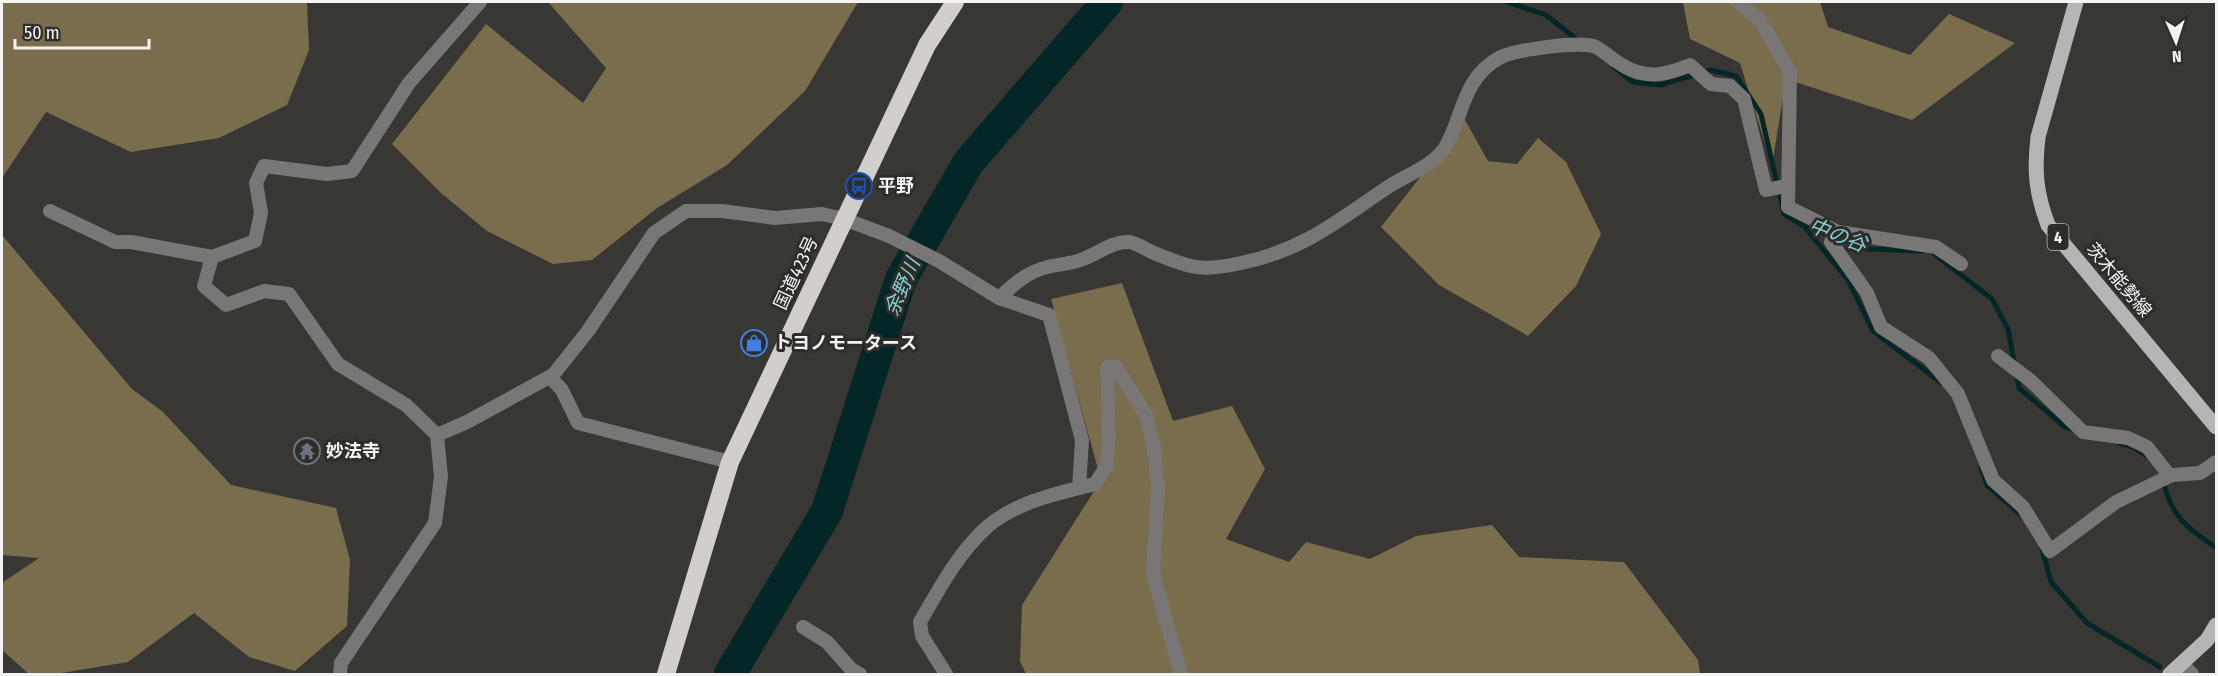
<svg xmlns="http://www.w3.org/2000/svg" width="2218" height="676" viewBox="0 0 2218 676" font-family="'Fira Sans Condensed','Noto Sans JP',sans-serif">
<style>
.forest{fill:#796d4e}
.lines{fill:none;stroke-linecap:round;stroke-linejoin:round}
.stream{stroke:#052627;stroke-width:5}
.river{stroke:#052627;stroke-width:32}
.street{stroke:#787776;stroke-width:14}
.primary{stroke:#b7b5b3;stroke-width:15}
.highway{stroke:#d1cecb;stroke-width:18}
.labels{text-anchor:middle;dominant-baseline:central;stroke-width:6;stroke-linejoin:round;paint-order:stroke}
.shield{fill:#2e2d2a;stroke:#b9b8b5;stroke-width:1.5}
.shield-label{font-size:16px;font-weight:bold;fill:#f4f3f1}
.poi-label{font-size:18px;font-weight:bold;fill:#f4f3f1;stroke:#2e2d2a;text-anchor:start}
.street-label{font-size:18px;fill:#f4f3f1;stroke:#2e2d2a}
.water-label{font-size:20px;font-style:italic;fill:#84d1d6;stroke:#2e2d2a}
</style>
<rect width="100%" height="100%" fill="#383734"/>
<g class="forest">
<path d="M2,2H307L309,50L287,105L219,138L131,152L46,112L2,178Z"/>
<path d="M548,2H858L805,91L727,165L657,208L592,260L553,264L487,231L441,193L392,144L486,24L583,103L606,68Z"/>
<path d="M1683,2H1820L1828,27L1910,55L1949,14L2015,43L1912,120L1786,79L1772,166L1740,63L1690,39Z"/>
<path d="M1465,120L1488,161L1517,164L1538,138L1566,162L1601,234L1576,286L1528,336L1439,285L1381,227Z"/>
<path d="M2,235L132,389L163,412L231,485L336,508L350,560L347,626L295,671L249,657L194,613L128,662L55,674H29L2,650V583L39,558L2,555Z"/>
<path d="M1122,283L1173,421L1232,406L1265,469L1226,539L1289,562L1306,542L1370,559L1416,536L1492,525L1519,557L1624,562L1698,660L1700,674H1026L1020,661L1022,605L1101,480L1051,299Z"/>
</g>
<g class="lines">
<g class="stream">
<path d="M1507,2L1546,15L1580,42"/>
<path d="M1614,67L1633,82L1660,85L1711,70L1736,76L1761,114L1784,214L1802,225L1867,249L1924,251"/>
<path d="M1803,225L1848,280L1873,331L1943,384"/>
<path d="M1933,253L1992,299L2008,329L2019,388L2065,427L2075,430"/>
<path d="M2119,443L2133,447L2150,458"/>
<path d="M1981,467L1987,485L2020,514"/>
<path d="M2163,481C2172,517 2186,527 2215,547"/>
<path d="M2041,545L2051,582L2087,623L2160,667"/>
</g>
<path class="river" d="M730,674L827,511L901,279L968,163L1107,2"/>
<g class="street">
<path d="M1738,2L1760,20L1790,72L1788,207L1838,232L1936,247L1961,264"/>
<path d="M50,211L115,242H131L212,257L255,241L261,213L256,183L264,166L327,174L352,171L409,83L480,2"/>
<path d="M1838,232L1831,242L1867,293L1881,327L1929,358L1958,394L1993,480L2023,507L2050,551L2116,502L2172,475L2200,473L2216,462"/>
<path d="M212,257L204,286L226,305L264,291L289,294L338,364L406,405L437,435L441,477L435,523L341,663L340,674"/>
<path d="M999,298C1013,285 1028,271 1048,267C1059,264 1072,264 1083,259C1097,254 1113,241 1129,242C1137,243 1147,250 1154,253C1190,268 1202,272 1241,263C1304,250 1337,221 1388,187C1406,175 1431,167 1444,149C1463,120 1461,79 1499,58C1514,50 1582,40 1596,47C1605,52 1613,60 1622,65C1646,80 1666,75 1690,65L1711,84L1730,86L1744,99L1766,190L1786,186"/>
<path d="M1998,356L2031,381L2083,432L2128,438L2147,447L2170,476"/>
<path d="M550,377L562,390L578,423L730,462"/>
<path d="M437,435L467,422L553,375L588,331L654,233L686,211H722L775,218L822,214L844,219L889,236L939,261L999,298L1049,315L1082,440L1079,488"/>
<path d="M803,627L827,642L851,669L860,674"/>
<path d="M2182,664L2192,674"/>
<path d="M946,674L922,636L920,622C939,589 958,553 987,527C1016,502 1058,493 1095,484L1106,467L1109,436L1107,367H1116L1146,415L1154,448L1158,489L1153,574L1181,674"/>
</g>
<g class="primary">
<path d="M2076,2L2038,137C2034,171 2036,193 2048,225L2216,427"/>
<path d="M2170,674L2207,640L2216,625"/>
</g>
<path class="highway" d="M666,674L730,462L927,45L955,2"/>
</g>
<defs>
<symbol id="bus-ring" viewBox="-11 -11 22 22"><circle r="9.5" fill="#2e2d2a" stroke="#1a4fb4" stroke-width="1.5"/><path d="M-5-6H5V4H4V6H2V4H-2V6H-4V4H-5ZM-3.5-4V0h7V-4ZM-3.5 1.2v1.5H-2V1.2ZM2 1.2v1.5H3.5V1.2Z" fill="#1a4fb4"/></symbol>
<symbol id="shop-ring" viewBox="-11 -11 22 22"><circle r="9.5" fill="#2e2d2a" stroke="#3f7fe0" stroke-width="1.5"/><path d="M-5-2.5h2.3a2.7 3.5 0 0 1 5.4 0H5L5.5 6h-11ZM-1.5-2.5h3a1.5 2.3 0 0 0-3 0Z" fill="#3f7fe0"/></symbol>
<symbol id="temple-ring" viewBox="-11 -11 22 22"><circle r="9.5" fill="#2e2d2a" stroke="#6b7280" stroke-width="1.5"/><path d="M0-6L5-2H3V0L6.5 2.5H4V6H1.5V3h-3V6H-4V2.5H-6.5L-3 0V-2H-5Z" fill="#6b7280"/></symbol>
</defs>
<g fill-rule="evenodd">
<use href="#bus-ring" x="844" y="171" width="30" height="30"/>
<use href="#shop-ring" x="739" y="328" width="30" height="30"/>
<use href="#temple-ring" x="292" y="436" width="30" height="30"/>
</g>
<g class="labels">
<rect class="shield" x="2047.5" y="224" width="21" height="26" rx="4.5"/>
<g class="shield-label">
<text x="2058" y="237">4</text>
</g>
<g class="poi-label">
<text x="878" y="186">平野</text>
<text x="774" y="343">トヨノモータース</text>
<text x="326" y="451">妙法寺</text>
</g>
<g class="street-label">
<text transform="translate(796 273) rotate(-65)">国道423号</text>
<text transform="translate(2119 280) rotate(50)">茨木能勢線</text>
</g>
<g class="water-label">
<text transform="translate(1838 235) rotate(21)">中の谷</text>
<text transform="translate(902 287) rotate(-67)">余野川</text>
</g>
</g>
<rect width="2218" height="676" fill="none" stroke="#f4f3f1" stroke-width="6"/>
<g transform="translate(2176 42) rotate(177)" stroke="#2e2d2a" stroke-width="4.5" paint-order="stroke">
<path d="M0-4.5L10 22L0 15L-10 22Z" fill="#f4f3f1"/>
<text y="-9" font-size="16" font-weight="bold" text-anchor="middle" fill="#f4f3f1">N</text>
</g>
<path d="M15 39v9h134v-9" fill="none" stroke="#f4f3f1" stroke-width="3"/>
<text x="24" y="39" font-size="18" fill="#f4f3f1" stroke="#2e2d2a" stroke-width="4.5" paint-order="stroke">50 m</text>
</svg>
